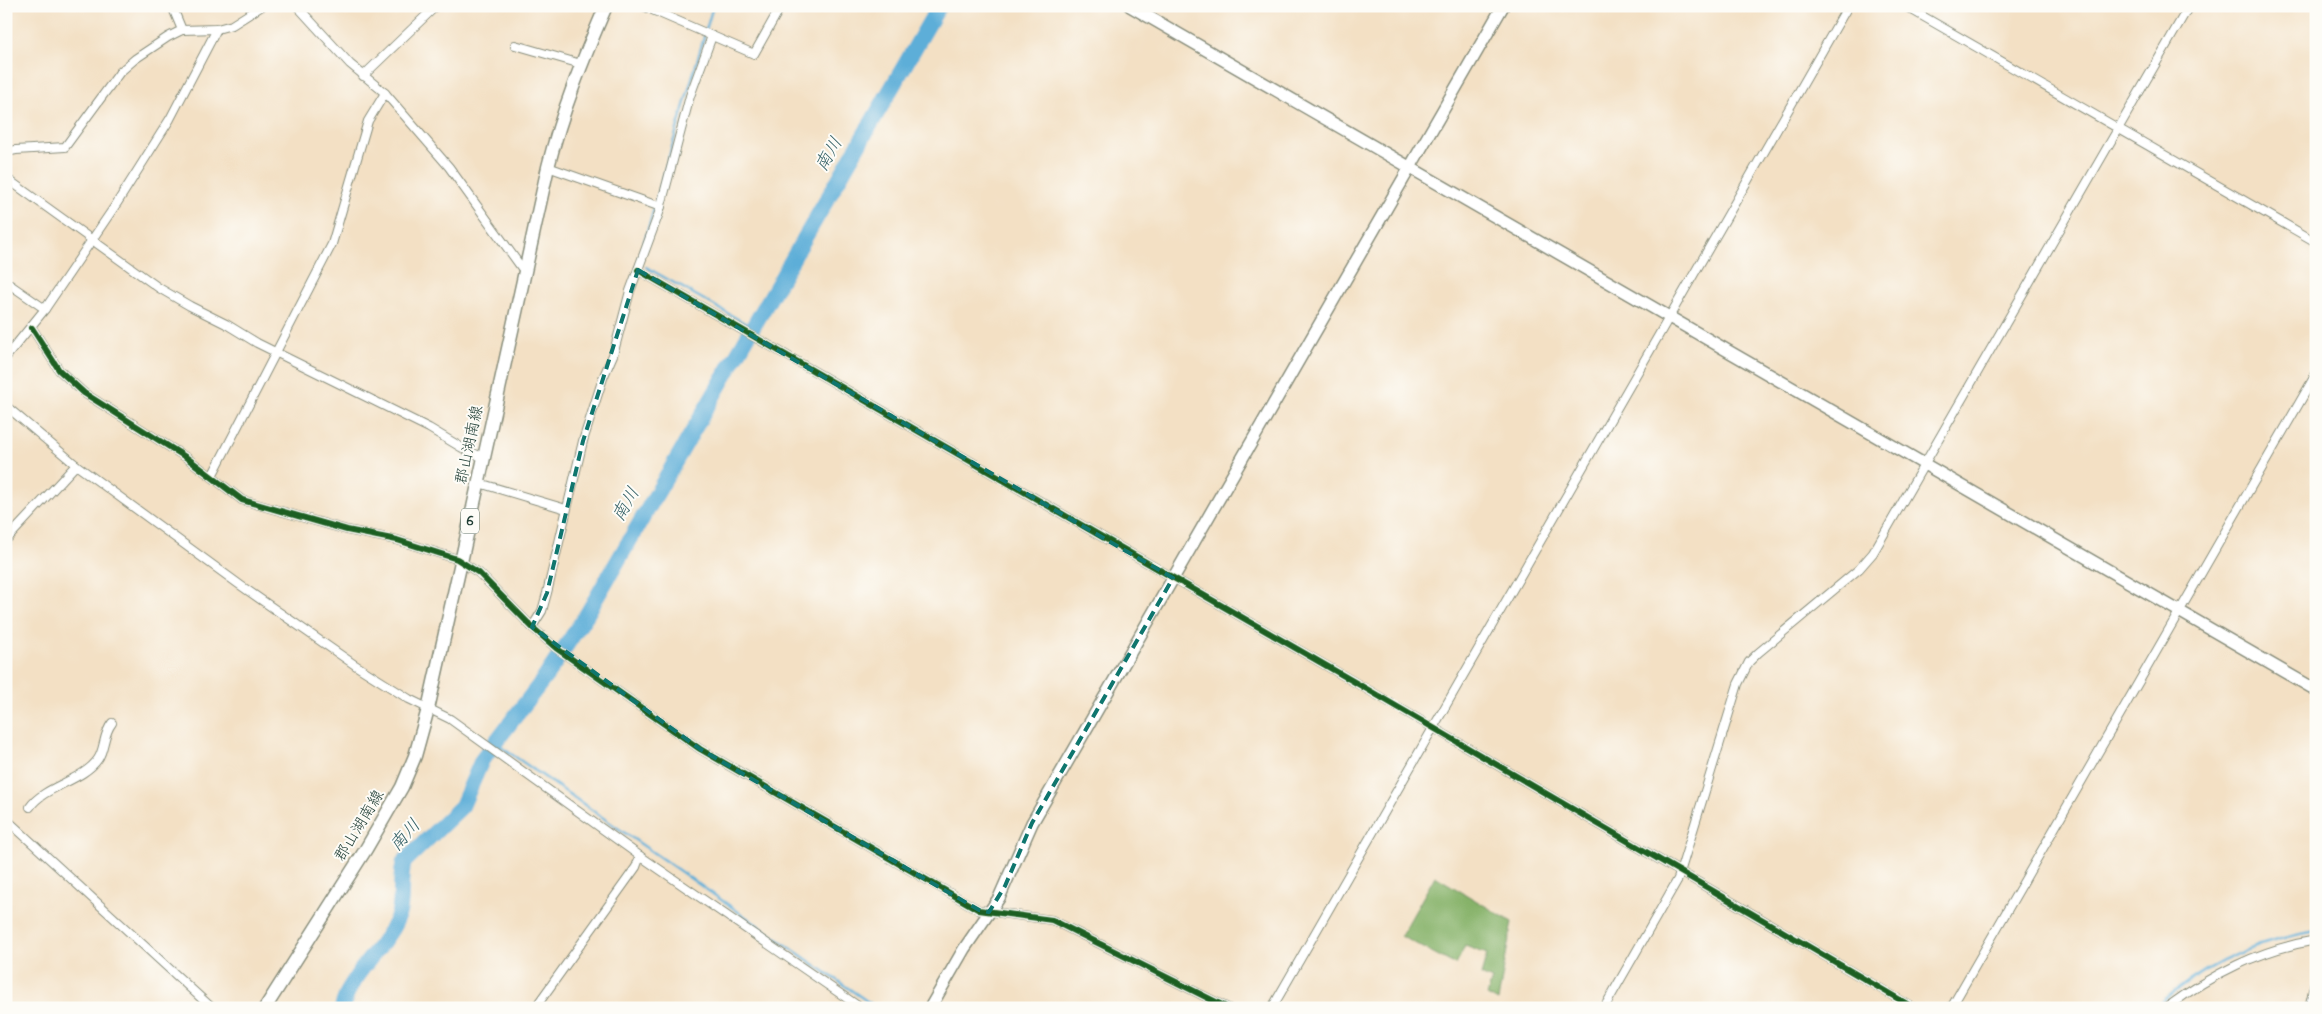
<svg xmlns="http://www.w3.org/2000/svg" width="2322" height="1014" viewBox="0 0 2322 1014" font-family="'Indie Flower','Klee One',sans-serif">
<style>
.forest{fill:#86b269;stroke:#52784e}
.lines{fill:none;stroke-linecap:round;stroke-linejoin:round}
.stream{stroke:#5daed8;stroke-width:2.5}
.river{stroke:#5daed8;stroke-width:16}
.street-casing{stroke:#898e7c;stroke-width:10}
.secondary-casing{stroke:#898e7c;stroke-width:14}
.primary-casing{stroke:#898e7c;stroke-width:15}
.street{stroke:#fff;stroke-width:8}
.secondary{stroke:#fff;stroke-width:11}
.primary{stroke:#fff;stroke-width:12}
.cycleway-casing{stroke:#fdfcf7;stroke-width:9}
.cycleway{stroke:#1b5e20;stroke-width:6}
.marked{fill:none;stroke:#0f766e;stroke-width:4;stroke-dasharray:10 6;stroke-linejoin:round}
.labels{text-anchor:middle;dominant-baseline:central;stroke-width:4;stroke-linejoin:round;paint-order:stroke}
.shield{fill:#fdfcf7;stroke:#62766e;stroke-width:1}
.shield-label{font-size:15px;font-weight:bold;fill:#1f3d34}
.street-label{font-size:16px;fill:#1f3d34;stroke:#fdfcf7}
.water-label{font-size:18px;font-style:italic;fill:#325f65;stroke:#fdfcf7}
</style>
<rect width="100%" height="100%" fill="#fdfcf7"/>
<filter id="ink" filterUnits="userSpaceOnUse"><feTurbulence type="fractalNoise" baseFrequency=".02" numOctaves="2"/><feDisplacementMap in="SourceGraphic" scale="10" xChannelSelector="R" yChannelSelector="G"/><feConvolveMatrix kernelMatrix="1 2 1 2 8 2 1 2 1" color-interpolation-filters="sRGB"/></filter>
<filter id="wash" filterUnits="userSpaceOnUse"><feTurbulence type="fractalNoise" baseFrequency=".0096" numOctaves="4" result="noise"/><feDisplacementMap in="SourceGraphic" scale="20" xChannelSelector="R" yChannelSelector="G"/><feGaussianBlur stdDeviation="1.12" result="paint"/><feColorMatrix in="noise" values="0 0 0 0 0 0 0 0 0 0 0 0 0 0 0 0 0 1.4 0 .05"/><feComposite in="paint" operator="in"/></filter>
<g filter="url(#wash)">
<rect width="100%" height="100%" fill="#f3e0c4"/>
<path class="forest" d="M1435,876L1512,922L1498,1001L1487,995L1492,980L1481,975L1487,954L1465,946L1456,965L1401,936Z"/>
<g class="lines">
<g class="stream">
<path d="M638,263L713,6"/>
<path d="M646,267L752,327"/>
<path d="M494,742L877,1008"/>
<path d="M2155,1008C2200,967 2256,941 2316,931"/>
</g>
<path class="river" d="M342,1008C352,971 379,954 395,923C405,904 398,882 404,862L462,806L482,760L546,676L587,614L939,6"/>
</g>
</g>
<g filter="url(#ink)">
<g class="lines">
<defs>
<g id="street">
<path d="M172,6L182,30"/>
<path d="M297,6L350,64L385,93L449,167L524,271"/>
<path d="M643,6L754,54L781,6"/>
<path d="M1905,6L2316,242"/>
<path d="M515,45L581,64"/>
<path d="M363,76L436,6"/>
<path d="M6,152L16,150L65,147L120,72L135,59L168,37L182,30L217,29L232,25L262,6"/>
<path d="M548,167L661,207"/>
<path d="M6,178L159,288L190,306L226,324L257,343L429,428L464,449L484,458"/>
<path d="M638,270L1365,688L1914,1008"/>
<path d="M6,282L45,309"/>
<path d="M32,328L59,370L84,393L187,458L242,500L347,530L397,540L457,559L479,573L532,627L556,648L700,749L979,910L1052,920L1228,1008"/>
<path d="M6,357L45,309L117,203L170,119L217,29"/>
<path d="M6,406L76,465L240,585L355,665L409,699L450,719L640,856L861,1008"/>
<path d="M212,476L332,244L368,121L385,93"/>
<path d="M479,483L566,509"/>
<path d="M6,540L76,465"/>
<path d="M532,627L542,611L547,593L583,441L603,378L613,355L630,291L659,213L690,96L712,36"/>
<path d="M30,807C44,786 83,781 98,759C105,749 103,734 112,723"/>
<path d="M6,819L212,1008"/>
<path d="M535,1008L636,867L640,856"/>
<path d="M1272,1008L1848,6"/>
<path d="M1604,1008L1678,879L1738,684L1749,662L1758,653L1859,569L1873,553L2189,6"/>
<path d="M1951,1008L2316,374"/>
<path d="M2166,1008C2212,974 2259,950 2316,940"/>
<path d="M2309,1008L2316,977"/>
</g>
<g id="secondary">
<path d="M1130,6L2316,690"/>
<path d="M930,1008L964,949L999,898L1032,823L1503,6"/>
</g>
<path id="primary" d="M265,1008L366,849L402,787L415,756L428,709L461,562L548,167C562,111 583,59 606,6"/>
</defs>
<use href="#street" class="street-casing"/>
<use href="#secondary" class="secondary-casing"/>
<use href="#primary" class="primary-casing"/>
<use href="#street" class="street"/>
<use href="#secondary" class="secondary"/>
<use href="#primary" class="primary"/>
<defs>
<g id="cycleway">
<path d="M638,270L1365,688L1914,1008"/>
<path d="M32,328L59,370L84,393L187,458L242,500L347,530L397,540L457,559L479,573L532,627L556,648L700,749L979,910L1052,920L1228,1008"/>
</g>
</defs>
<use href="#cycleway" class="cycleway-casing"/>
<use href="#cycleway" class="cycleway"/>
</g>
</g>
<path class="marked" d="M638,270L1173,578L1032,823L1005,886L989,912L979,910L700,749L532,627L547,593L583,441Z"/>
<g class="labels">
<rect class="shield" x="461" y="508.5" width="18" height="25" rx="4"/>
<g class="shield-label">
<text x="470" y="521">6</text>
</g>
<g class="street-label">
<text transform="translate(470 445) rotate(-78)">郡山湖南線</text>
<text transform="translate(360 826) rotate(-59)">郡山湖南線</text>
</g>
<g class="water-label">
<text transform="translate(830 155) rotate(-60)">南川</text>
<text transform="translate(627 505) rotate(-60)">南川</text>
<text transform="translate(406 836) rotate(-48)">南川</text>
</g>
</g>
<rect width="2322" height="1014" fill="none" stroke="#fdfcf7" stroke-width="25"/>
</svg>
